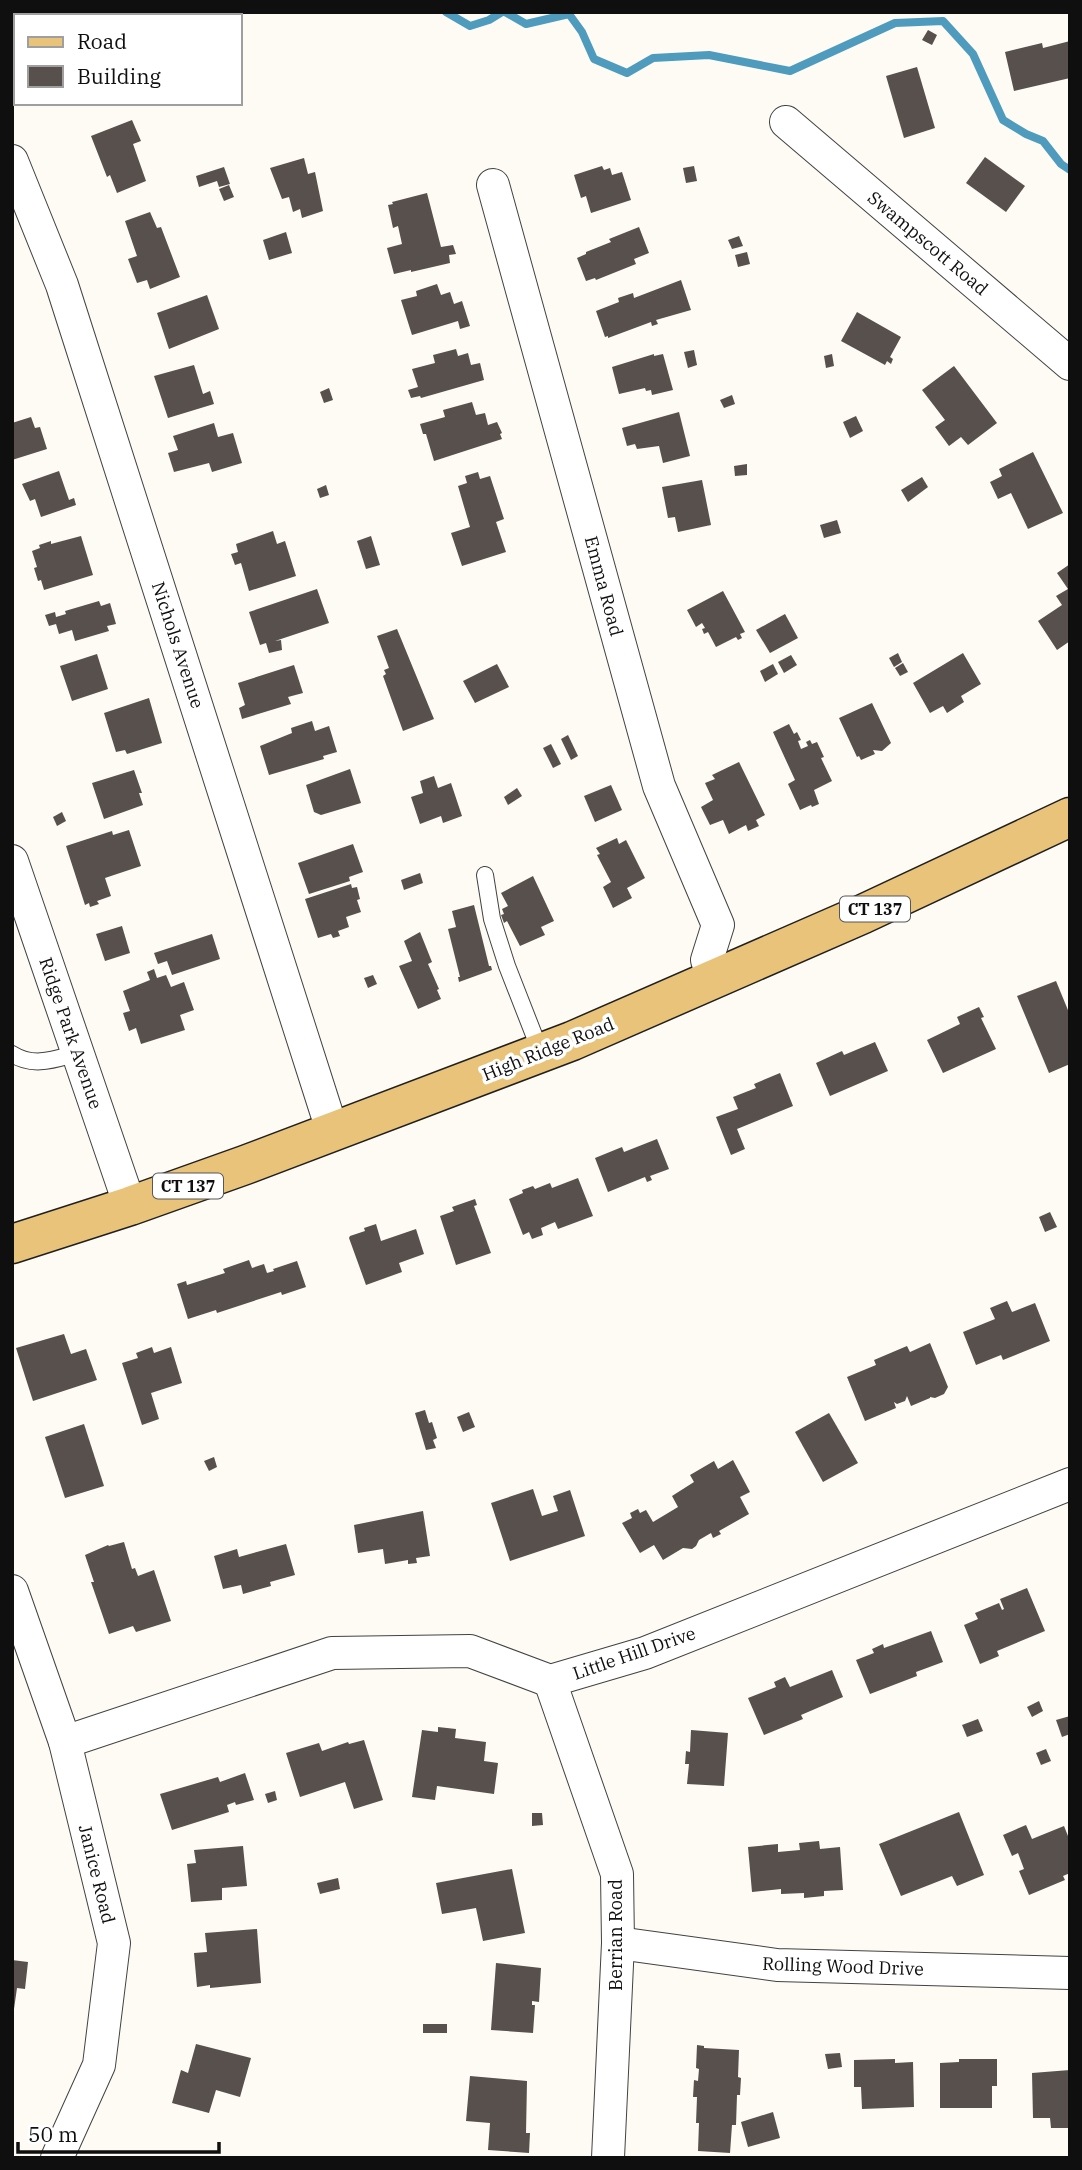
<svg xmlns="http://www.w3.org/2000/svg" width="1082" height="2170" viewBox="0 0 1082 2170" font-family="'IBM Plex Serif',serif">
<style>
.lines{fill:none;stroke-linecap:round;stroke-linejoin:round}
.stream{stroke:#4e9bbd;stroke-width:8}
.building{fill:#57504d}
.service-casing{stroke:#424242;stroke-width:18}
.minor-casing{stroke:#424242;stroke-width:34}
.primary-casing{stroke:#202020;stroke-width:41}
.service{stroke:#fff;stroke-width:16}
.minor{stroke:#fff;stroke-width:32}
.primary{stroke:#e8c379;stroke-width:38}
.labels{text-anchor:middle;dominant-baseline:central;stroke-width:7;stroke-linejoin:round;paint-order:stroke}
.shield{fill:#fff;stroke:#575757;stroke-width:2}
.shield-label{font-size:16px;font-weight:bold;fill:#0f0f0f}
.street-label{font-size:18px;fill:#0f0f0f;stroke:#fff}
</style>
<rect width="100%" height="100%" fill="#fdfbf3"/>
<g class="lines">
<g class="stream">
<path d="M446,12L470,26L489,20L502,12"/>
<path d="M505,12L526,24L569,14L582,32L594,59L627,73L653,58L709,55L790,71L895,23L943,21L973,54L1003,120L1026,134L1043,141L1061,164L1070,170"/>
</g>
</g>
<g class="building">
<path d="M58,12H86L87,16H49Z"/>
<path d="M928,30L937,35L932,45L922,40Z"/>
<path d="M1070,41V78L1014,91L1005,52L1042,43L1043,48Z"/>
<path d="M917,67L935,128L904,138L886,76Z"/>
<path d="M132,120L141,141L133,144L146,181L117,193L110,175L107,177L91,136Z"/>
<path d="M985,157L1025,186L1006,212L966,183Z"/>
<path d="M304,158L308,174L315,172L323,211L302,218L300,209L293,212L289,197L282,199L270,168Z"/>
<path d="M602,166L604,170L610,168L612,175L622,172L631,200L591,213L586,196L581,198L574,175Z"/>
<path d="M694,166L697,181L686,183L683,168Z"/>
<path d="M224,167L230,184L219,187L217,181L199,187L196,176Z"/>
<path d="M229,185L234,197L224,201L219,189Z"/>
<path d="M427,193L441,247L453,245L456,254L449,255L450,263L411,272V270L394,274L387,248L402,244L398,226L393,228L388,205L393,204L392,202Z"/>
<path d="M150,212L157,228L161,227L180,277L150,289L147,280L137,283L128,259L137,256L125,221Z"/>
<path d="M639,227L649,253L634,259L636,264L596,280L595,278L586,281L577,258L586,254V252L611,242L609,239Z"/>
<path d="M286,232L292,253L269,260L263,240Z"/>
<path d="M739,236L743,246L732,249L728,240Z"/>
<path d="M747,252L750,264L738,267L735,255Z"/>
<path d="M681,280L691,310L656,320L658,324L652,326L651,322L608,338V336L605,337L596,311L619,302L618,298L633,293L634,298Z"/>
<path d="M437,284L441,295L450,292L454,304L462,301L470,326L460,329L458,321L412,335L401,300L417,296L416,291Z"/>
<path d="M207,295L219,329L169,349L157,313Z"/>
<path d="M857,312L901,337L890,357L893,359L891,364L887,361L885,365L841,341Z"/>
<path d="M456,349L458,356L468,353L471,365L480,363L484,380L421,398L420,396L411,398L408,390L418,387L412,369L435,363L433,355Z"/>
<path d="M694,350L697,365L688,368L684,352Z"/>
<path d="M654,354V356L663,354L673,390L652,395L651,390L646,391L645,388L619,394L612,367Z"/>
<path d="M832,354L834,366L826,368L824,356Z"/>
<path d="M194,365L203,394L210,391L214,404L168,418L154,376Z"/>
<path d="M954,366L997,423L968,445L961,437L949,446L935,427L945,420L922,390Z"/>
<path d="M329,388L333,400L324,403L320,392Z"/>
<path d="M732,395L735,404L724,408L720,400Z"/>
<path d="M472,402L476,415L485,413L488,425L497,422L502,433L500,434L502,439L434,461L426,434H423L420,424L445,417L443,410Z"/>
<path d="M679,412L690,456L663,463L659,446L637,449L635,444L627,446L622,428Z"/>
<path d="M856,416L863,431L850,438L843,422Z"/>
<path d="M31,417L35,428L40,427L47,449L12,460V423Z"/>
<path d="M214,423L218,437L233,433L242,463L212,472L209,463L174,472L168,453L178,450L173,436Z"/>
<path d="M1033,452L1063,513L1028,529L1011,493L998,499L990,482L1002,476L999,469Z"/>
<path d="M747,464V475L735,476L734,466Z"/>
<path d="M59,471L69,500L74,498L76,505L41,517L35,499L30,501L22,484Z"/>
<path d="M478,472L480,479L490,476L504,519L496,522L506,552L462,566L451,533L470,527L458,486L467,483L465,476Z"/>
<path d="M922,477L928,487L908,502L901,490Z"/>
<path d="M702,480L711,525L678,532L675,517L668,518L662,487Z"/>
<path d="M326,485L329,495L320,498L317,489Z"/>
<path d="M837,520L841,533L824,538L820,525Z"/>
<path d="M273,531L277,544L285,541L296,576L249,591L241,563L235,565L231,554L238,552L236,544Z"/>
<path d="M81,536L93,575L44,590L41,580L38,581L34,568L37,567L32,551L40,548L39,545L51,541V544Z"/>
<path d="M371,536L380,565L366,569L357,541Z"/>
<path d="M1070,564V641L1057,650L1038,621L1062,605L1056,596L1068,589L1057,573Z"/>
<path d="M317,589L329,623L275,641L281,640L282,650L269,653L266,643L260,645L249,612Z"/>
<path d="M723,591L745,632L740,634L742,638L738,640L736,637L716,647L708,632L704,634L702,629L705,628L702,623L696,627L687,610Z"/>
<path d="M99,601L101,606L110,603L116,624L107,626L109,631L75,641L72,630L59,634L56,624L49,626L45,615L55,612L56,617L66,614L65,611Z"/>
<path d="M785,614L798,638L770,653L756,630Z"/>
<path d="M397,629L434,719L403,731L383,676L386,674L384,670L389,668L377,636Z"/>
<path d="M898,653L902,662L894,667L889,658Z"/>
<path d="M963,653L981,684L961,696L964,702L947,713L943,706L930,713L913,683Z"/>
<path d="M97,654L108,689L72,701L60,666Z"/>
<path d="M791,655L797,665L784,673L778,662Z"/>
<path d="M903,663L908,672L900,676L895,668Z"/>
<path d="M497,664L509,687L475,703L463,681Z"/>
<path d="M773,664L778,674L765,682L760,671Z"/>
<path d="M294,665L303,693L288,697L291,704L242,719L239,708L245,705L238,683Z"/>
<path d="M149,698L162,743L127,754L125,750L116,752L104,713Z"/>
<path d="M872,703L891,743L882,751L873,750L875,754L861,760L859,756L857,757L839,718Z"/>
<path d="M312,721L315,731L329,726L337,752L323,756L324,759L269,775L260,746L292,733L291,728Z"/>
<path d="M789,724L794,734L797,732L801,740L798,741L801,749L808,746L806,742L810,740L812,744L817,742L824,757L821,758L832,781L814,790L819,804L812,807L811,805L800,810L788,784L795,780L773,732Z"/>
<path d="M568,735L578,756L571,760L561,739Z"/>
<path d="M551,744L561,764L553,768L543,748Z"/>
<path d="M739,762L765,815L756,820L759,826L748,831L746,825L729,834L723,820L710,825L701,807L713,800L705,783L715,779L712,775Z"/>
<path d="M350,769L361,803L321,815L314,812L306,785Z"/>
<path d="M134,770L142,793H139L143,805L104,819L92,783Z"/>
<path d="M434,776L438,788L451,783L462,816L443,823L441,816L420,824L411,797L423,793L420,781Z"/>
<path d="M611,785L622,810L595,822L584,796Z"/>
<path d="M517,788L522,796L508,805L504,797Z"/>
<path d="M62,812L66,821L57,826L53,817Z"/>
<path d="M129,830L141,866L105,878L111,896L97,901L99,904L90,907L89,903L85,905L66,846L112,831L113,835Z"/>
<path d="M617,838L619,844L626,840L645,878L627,888L632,898L613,908L603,887L611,882L597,855L600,854L596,848Z"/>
<path d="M353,844L363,872L349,877L350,881L309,894L298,863Z"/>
<path d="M420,873L423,883L404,890L401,880Z"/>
<path d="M533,876L554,921L541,927L545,935L520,946L507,921L504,923L501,915L504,914L502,909L508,906L501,893Z"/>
<path d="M351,884L352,888L357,887L360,899L357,900L361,912L346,917L349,927L338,931L340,936L333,938L331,934L318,938L305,899Z"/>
<path d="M474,905L489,966H491L492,970L459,982L458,977H460L448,929L456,927L452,911Z"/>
<path d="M122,926L130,953L105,961L96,934Z"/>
<path d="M420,932L432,962L428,964L439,989L437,990L441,999L418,1009L399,966L412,961L404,941Z"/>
<path d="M212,934L220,959L172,975L167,961L158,964L154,953Z"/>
<path d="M154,969L157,978L166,975L171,987L184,982L194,1010L180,1015L185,1030L141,1044L136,1028L129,1031L123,1013L130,1011L123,991L150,980L147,972Z"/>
<path d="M373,975L377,984L368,988L364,978Z"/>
<path d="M1056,981L1070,1015V1064L1049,1073L1017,996Z"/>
<path d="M979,1007L984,1017L981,1018L996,1049L943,1073L927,1040L960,1024L957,1017Z"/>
<path d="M875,1042L888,1071L830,1096L816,1063L842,1051L844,1055Z"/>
<path d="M780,1073L793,1106L737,1129L745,1149L731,1155L716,1117L738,1109L733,1097L756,1088L754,1084Z"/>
<path d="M657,1139L669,1169L650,1176L652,1180L647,1182L645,1177L608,1192L595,1158L622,1147L624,1152Z"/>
<path d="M578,1178L593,1216L558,1229L555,1222L541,1228L543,1235L532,1239L529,1232L523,1235L509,1199L523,1193L522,1190L533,1186L535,1189L550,1183L552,1188Z"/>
<path d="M475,1199L477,1205L474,1206L491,1253L456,1265L440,1216L454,1211L452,1207Z"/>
<path d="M1050,1212L1057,1227L1045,1232L1039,1217Z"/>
<path d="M376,1224L381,1241L416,1229L424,1254L399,1263L402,1272L366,1285L349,1238L350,1236L365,1231L364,1228Z"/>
<path d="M249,1260L252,1268L264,1264L267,1273L274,1271L273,1269L297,1261L306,1287L282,1295L281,1292L217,1313L216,1310L188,1319L177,1284L186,1281L187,1285L225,1273L223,1269Z"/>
<path d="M1007,1301L1012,1312L1035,1303L1050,1341L1003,1360L1001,1355L976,1365L963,1332L995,1319L990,1308Z"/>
<path d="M64,1334L71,1354L86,1349L97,1380L33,1401L16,1348Z"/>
<path d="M930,1343L948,1387L944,1394L935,1398L930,1397V1398L911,1406L907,1396L905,1401L897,1404L894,1402L896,1408L865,1421L847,1377L876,1365L874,1360L907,1346L910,1352Z"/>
<path d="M152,1347L154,1353L171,1347L182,1383L151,1393L159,1419L142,1425L122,1363L138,1358L136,1353Z"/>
<path d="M425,1410L429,1423L432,1422L437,1438L433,1440L436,1448L426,1450L415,1413Z"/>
<path d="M469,1412L475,1427L463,1432L457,1417Z"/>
<path d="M829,1413L858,1463L823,1482L795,1432Z"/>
<path d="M84,1424L104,1486L65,1498L45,1437Z"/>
<path d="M214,1457L217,1467L209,1471L204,1461Z"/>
<path d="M733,1460L750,1492L740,1497L749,1514L719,1531L721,1534L713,1538L711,1533L699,1540L696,1546L692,1549L683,1548L663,1560L654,1545L640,1553L622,1523L632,1518L630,1513L638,1509L640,1513L646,1510L653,1522L678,1507L672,1496L694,1482L690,1475L714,1461L718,1469Z"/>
<path d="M533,1489L542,1516L558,1511L553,1496L570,1490L585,1536L510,1561L491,1503Z"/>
<path d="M423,1511L430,1556L416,1558L417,1563L408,1564V1560L385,1564L383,1549L358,1553L354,1525Z"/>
<path d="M124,1542L132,1569L135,1568L138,1576L154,1570L171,1621L136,1632L133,1626L109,1634L91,1582H94L85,1555L108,1545L109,1546Z"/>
<path d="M286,1544L295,1575L270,1582L271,1586L243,1594L241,1585L223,1589L214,1556L237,1549L239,1557Z"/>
<path d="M1027,1588L1045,1631L997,1651L999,1656L980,1664L964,1625L978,1619L975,1613L999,1603L1002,1610L1004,1609L1000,1599Z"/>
<path d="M931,1631L943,1662L916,1672L917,1676L870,1694L856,1660L874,1653L872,1649L883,1644L884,1648Z"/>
<path d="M832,1670L843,1697L801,1715L803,1719L764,1735L748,1698L776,1687L774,1682L785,1677L790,1687Z"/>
<path d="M1039,1701L1043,1711L1032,1717L1027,1707Z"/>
<path d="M1070,1716V1734L1062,1737L1056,1720Z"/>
<path d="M978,1719L983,1731L967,1737L962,1725Z"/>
<path d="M438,1727L456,1729L455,1738L486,1742L484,1761L498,1763L494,1794L437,1786L435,1800L412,1797L422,1730L438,1732Z"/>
<path d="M691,1730L728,1733L724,1786L687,1784L689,1764H685L686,1751L690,1752Z"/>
<path d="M364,1740L383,1800L354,1809L345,1782L300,1797L286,1753L319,1743L322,1751L348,1742L349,1744Z"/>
<path d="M1046,1749L1051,1761L1041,1765L1036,1753Z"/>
<path d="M245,1773L254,1800L236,1805L235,1802L227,1805L229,1812L172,1830L160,1794L218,1777L220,1782Z"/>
<path d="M275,1791L277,1800L268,1803L265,1794Z"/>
<path d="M959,1812L984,1875L957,1886L952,1876L901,1896L879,1844Z"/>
<path d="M532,1813H542L543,1825L532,1826Z"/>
<path d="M1026,1825L1032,1839L1064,1826L1070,1841V1873L1063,1876L1065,1880L1029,1895L1019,1871L1024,1869L1018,1853L1012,1856L1003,1835Z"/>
<path d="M819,1841L820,1849L840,1847L843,1890L824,1891V1896L804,1898V1893L781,1894V1889L752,1892L748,1847L778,1844V1852L800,1850L799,1843Z"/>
<path d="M243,1846L247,1886L222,1888V1900L191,1902L187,1864L196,1863L194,1850Z"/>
<path d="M512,1869L525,1933L483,1941L476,1908L442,1914L436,1883Z"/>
<path d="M338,1878L340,1889L320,1894L317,1883Z"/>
<path d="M257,1929L261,1983L210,1988V1985L197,1987L194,1953L207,1952L205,1933Z"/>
<path d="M12,1960L28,1962L25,1989L17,1988L14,2009H12Z"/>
<path d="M496,1963L541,1968L539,2002L532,2001V2005H535L533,2033L491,2030Z"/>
<rect x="423" y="2024" width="24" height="9"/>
<path d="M196,2044L251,2058L240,2097L216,2090L209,2113L172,2103L181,2070L188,2073Z"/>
<path d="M697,2045L704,2046V2048L739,2050L738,2077L741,2078L740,2095H737L736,2125H732L730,2153L698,2151L699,2123H696L697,2097H693L694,2080L698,2081L699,2069L696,2068Z"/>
<path d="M840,2053L842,2067L828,2069L825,2054Z"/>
<path d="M895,2059V2063L913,2062L914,2107L862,2109L861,2087H854V2060Z"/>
<path d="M959,2059H997V2086H992V2108H940V2063L959,2062Z"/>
<path d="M1070,2070V2128H1051L1050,2118H1033L1032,2073Z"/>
<path d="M470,2076L527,2081L526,2133H530L529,2153L488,2150L490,2123L466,2121Z"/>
<path d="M773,2112L780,2138L748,2147L741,2122Z"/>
</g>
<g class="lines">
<defs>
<g id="service">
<path d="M485,875L492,919L507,966L541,1053"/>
<path d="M12,1054C34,1068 55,1059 78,1053"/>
</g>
<g id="minor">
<path d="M786,122L1070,364"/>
<path d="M12,161L62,285L333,1133"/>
<path d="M493,185L659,786L718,925L707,960L713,980"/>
<path d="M12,861L130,1206"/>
<path d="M12,1591L65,1742L114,1943L99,2065L57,2158"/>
<path d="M550,1681L617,1874L618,1943L608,2158"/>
<path d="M65,1742L332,1653L470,1651L550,1681L645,1653L1070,1484"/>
<path d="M618,1943L777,1965L1070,1973"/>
</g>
<path id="primary" d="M12,1244L130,1206L245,1165L572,1041L863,914L1070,817"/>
</defs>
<use href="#service" class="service-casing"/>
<use href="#minor" class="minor-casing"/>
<use href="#primary" class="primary-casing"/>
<use href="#service" class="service"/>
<use href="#minor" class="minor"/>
<use href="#primary" class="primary"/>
</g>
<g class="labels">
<g class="shield">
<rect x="840" y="896.5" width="70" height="25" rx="5"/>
<rect x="153" y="1173.5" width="70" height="25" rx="5"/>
</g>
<g class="shield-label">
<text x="875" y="909">CT 137</text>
<text x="188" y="1186">CT 137</text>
</g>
<g class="street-label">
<text transform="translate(928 243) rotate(40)">Swampscott Road</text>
<text transform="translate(604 586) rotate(75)">Emma Road</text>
<text transform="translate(178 645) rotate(72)">Nichols Avenue</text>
<text transform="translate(71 1033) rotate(71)">Ridge Park Avenue</text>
<text transform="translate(548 1049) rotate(-22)">High Ridge Road</text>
<text transform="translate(634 1653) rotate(-19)">Little Hill Drive</text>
<text transform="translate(97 1874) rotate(76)">Janice Road</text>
<text transform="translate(615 1935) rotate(-90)">Berrian Road</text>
<text transform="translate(843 1966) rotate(2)">Rolling Wood Drive</text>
</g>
</g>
<rect width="1082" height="2170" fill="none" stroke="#0f0f0f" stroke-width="28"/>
<rect x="14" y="14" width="228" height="91" fill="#ffffff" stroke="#9f9f9f" stroke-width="2"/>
<rect x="28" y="37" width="35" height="10" fill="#e8c379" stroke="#9f9f9f" stroke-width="2"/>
<text x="77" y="49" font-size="21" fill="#0f0f0f">Road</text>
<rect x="28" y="66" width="35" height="21" fill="#57504d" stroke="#9f9f9f" stroke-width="2"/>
<text x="77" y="84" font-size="21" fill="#0f0f0f">Building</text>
<path d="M18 2142v10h201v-10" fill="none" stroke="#0f0f0f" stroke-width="3.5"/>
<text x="28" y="2142" font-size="21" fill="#0f0f0f" stroke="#ffffff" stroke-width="5" paint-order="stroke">50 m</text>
</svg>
